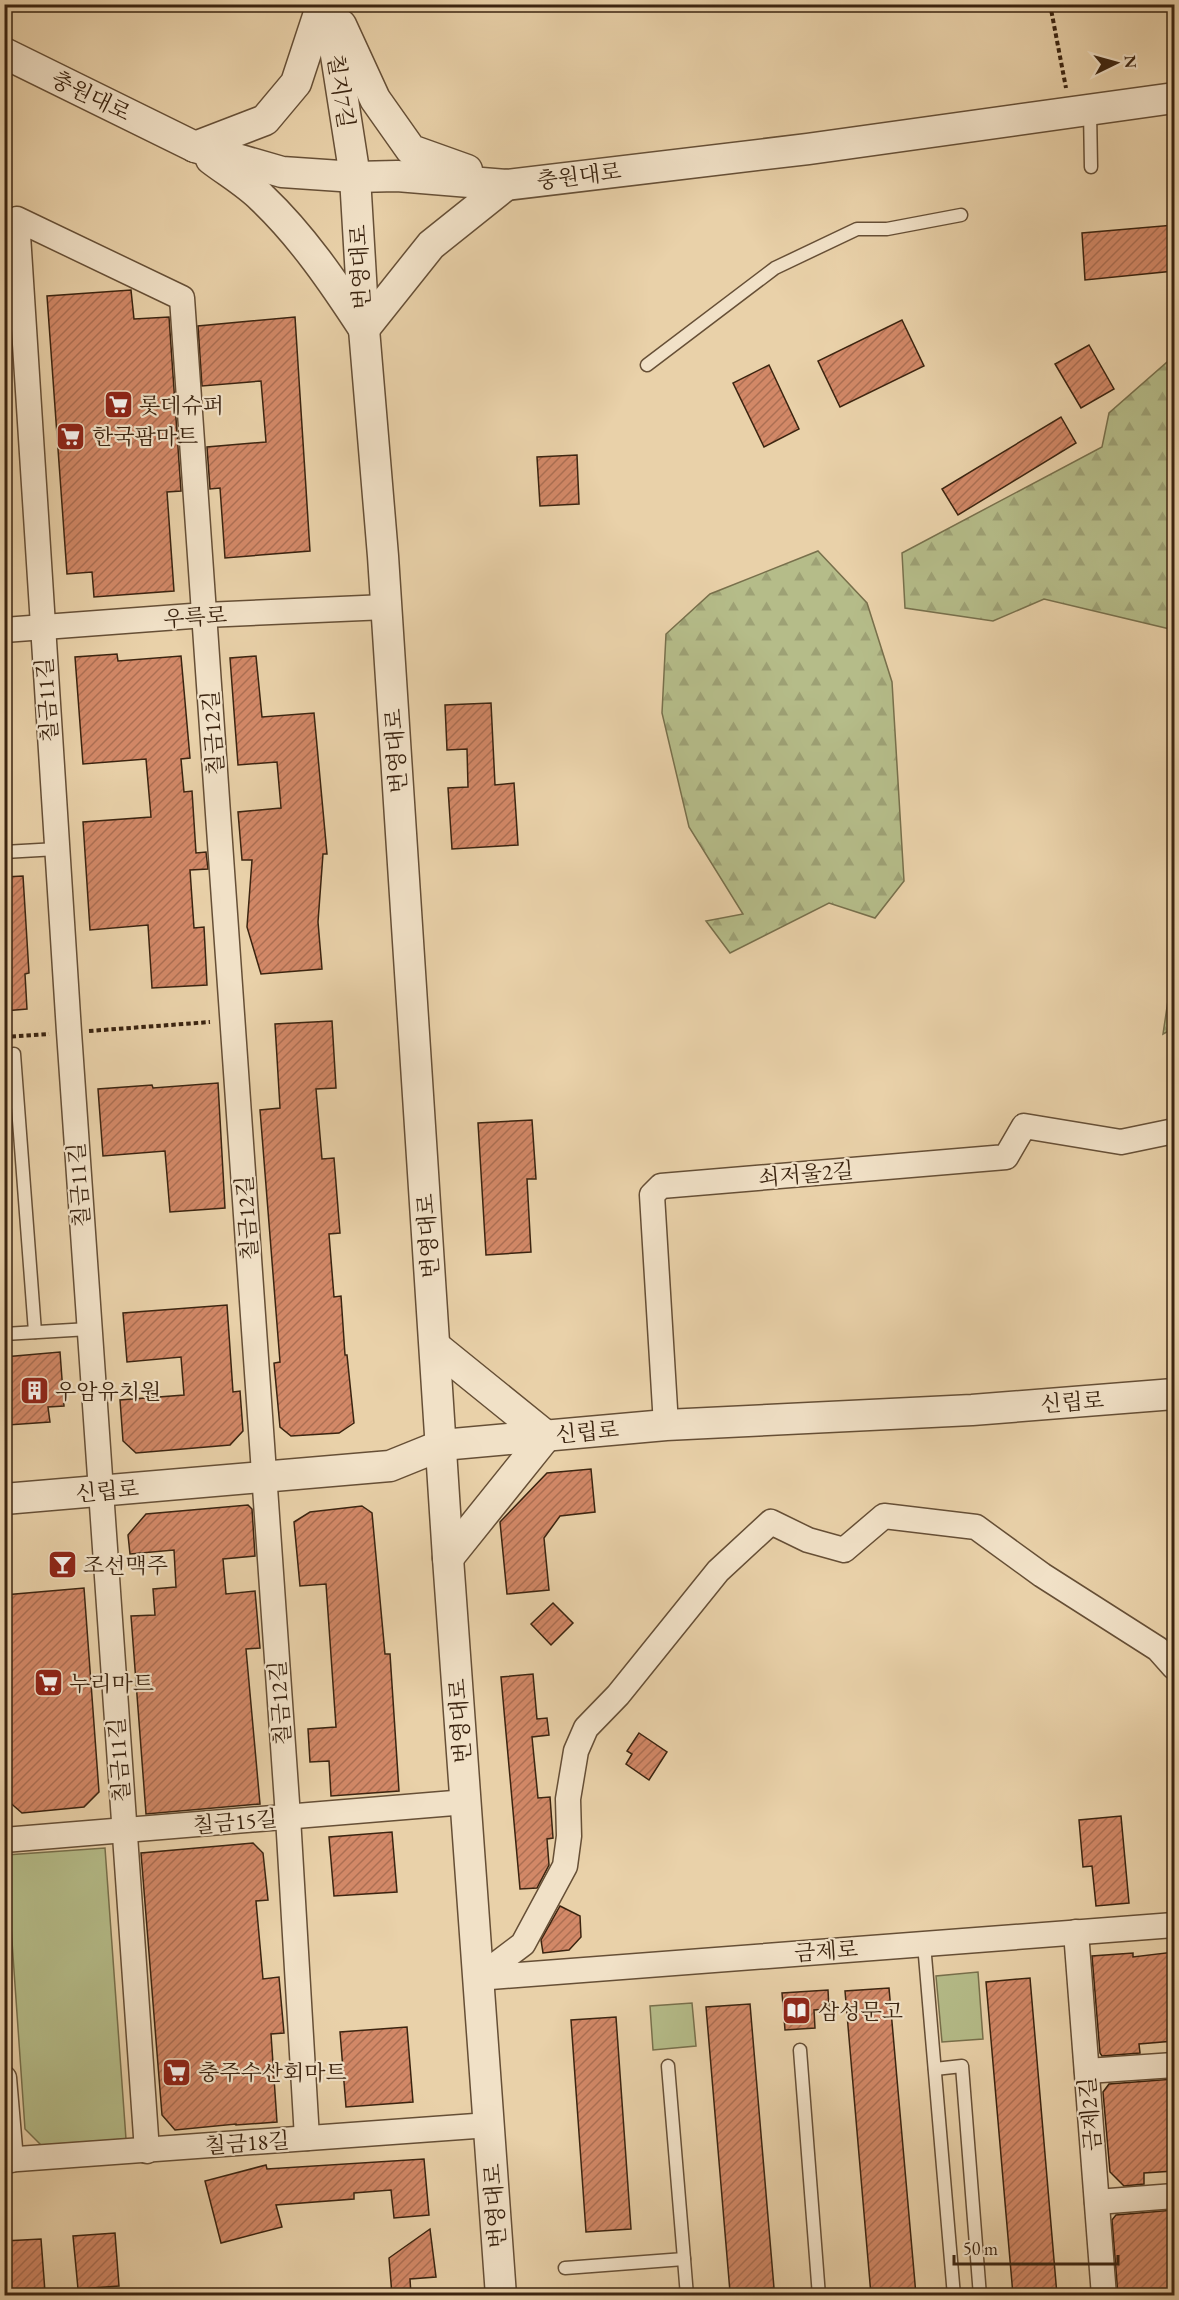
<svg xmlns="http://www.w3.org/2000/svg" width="1179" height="2300" viewBox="0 0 1179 2300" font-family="'EB Garamond','Noto Serif KR',serif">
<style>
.green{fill:#b5bc89;stroke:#78704c;stroke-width:1.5}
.forest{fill:url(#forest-firs);stroke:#78704c;stroke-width:1.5}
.building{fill:url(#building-hatch);stroke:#3b2410;stroke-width:1.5}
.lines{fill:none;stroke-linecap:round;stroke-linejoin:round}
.service-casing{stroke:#664f36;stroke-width:15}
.minor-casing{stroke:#664f36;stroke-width:27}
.tertiary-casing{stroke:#664f36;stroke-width:33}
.path{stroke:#3b2410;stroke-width:4;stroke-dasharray:4.5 3;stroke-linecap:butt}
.service{stroke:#f1e1c7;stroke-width:12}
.minor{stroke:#f1e1c7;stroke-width:24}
.tertiary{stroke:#f1e1c7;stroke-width:30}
.labels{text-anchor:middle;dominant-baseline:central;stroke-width:4.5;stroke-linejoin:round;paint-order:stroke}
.street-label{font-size:22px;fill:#3b2410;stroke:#f1e1c7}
.poi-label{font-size:22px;fill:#3b2410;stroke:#f1e1c7;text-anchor:start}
</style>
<defs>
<pattern id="forest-firs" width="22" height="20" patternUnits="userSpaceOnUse" patternTransform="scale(1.5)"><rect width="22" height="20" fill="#b5bc89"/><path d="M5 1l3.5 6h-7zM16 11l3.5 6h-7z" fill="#9da175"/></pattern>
<pattern id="building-hatch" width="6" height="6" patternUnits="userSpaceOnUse" patternTransform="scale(1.5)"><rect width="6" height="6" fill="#d28867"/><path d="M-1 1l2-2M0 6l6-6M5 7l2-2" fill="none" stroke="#ac6f53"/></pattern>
</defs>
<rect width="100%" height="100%" fill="#e9d1a9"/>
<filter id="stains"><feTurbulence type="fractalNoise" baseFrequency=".00333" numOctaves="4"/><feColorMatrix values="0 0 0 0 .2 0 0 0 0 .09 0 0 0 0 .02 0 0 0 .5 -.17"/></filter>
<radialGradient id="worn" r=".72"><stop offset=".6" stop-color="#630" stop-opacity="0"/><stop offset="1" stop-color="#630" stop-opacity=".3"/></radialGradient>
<g class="green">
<path d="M105,1848L126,2139L41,2145L25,2129L6,1855Z"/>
<path d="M978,1972L983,2039L942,2042L936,1976Z"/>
<path d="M692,2003L696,2046L653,2050L650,2006Z"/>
</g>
<g class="forest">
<path d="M1174,356V630L1044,599L993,621L905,608L902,553L1102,447L1109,413Z"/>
<path d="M818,551L867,603L892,682L904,881L875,918L829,903L730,953L706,921L743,914L689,827L662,713L666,634L710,594Z"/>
<path d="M1174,960V1028L1163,1034Z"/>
</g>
<g class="building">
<path d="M1174,225V271L1085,280L1082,233Z"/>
<path d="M131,290L134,319L169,317L181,491L167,492L174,591L94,597L92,572L67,574L47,296Z"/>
<path d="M295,317L310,551L225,558L220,488L210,489L207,447L266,442L261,381L202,386L198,326Z"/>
<path d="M902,320L924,366L840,407L818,361Z"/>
<path d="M1089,345L1114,389L1081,408L1055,364Z"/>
<path d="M769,365L799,429L764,447L733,383Z"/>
<path d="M1061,417L1076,443L958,515L942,489Z"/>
<path d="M577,455L579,504L540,506L537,457Z"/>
<path d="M117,654L118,661L181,656L190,758L181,759L184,792L192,791L196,853L206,852L208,869L190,870L194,928L204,927L207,985L152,988L148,925L90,930L83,822L151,817L146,759L83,764L75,657Z"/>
<path d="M256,656L262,717L314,713L327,854H323L318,922L322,969L261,974L247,927L252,860H242L238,812L281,808L277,762L238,765L230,658Z"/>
<path d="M491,703L495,785L514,783L518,845L452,849L448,788L468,787L467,749L447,750L445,705Z"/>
<path d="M23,876L29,973L25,974L27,1009L4,1011V877Z"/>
<path d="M332,1021L336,1088L316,1089L322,1159L334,1158L340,1233L329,1234L334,1297L341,1296L345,1355H347L354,1423L339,1433L291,1436L280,1427L274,1363L280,1362L260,1110L280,1108L275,1024Z"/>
<path d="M218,1083L225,1208L170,1212L165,1151L103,1156L98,1089L152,1085L153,1088Z"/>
<path d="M532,1120L536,1179H527L531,1252L486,1255L478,1123Z"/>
<path d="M227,1305L233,1392L240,1391L243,1431L230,1445L136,1453L123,1441L120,1400L184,1395L181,1357L127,1362L123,1313Z"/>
<path d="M60,1352L64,1406L48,1407L50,1422L8,1425L4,1357Z"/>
<path d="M591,1469L595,1512L560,1516L544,1538L549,1590L507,1594L500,1522L547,1473Z"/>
<path d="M248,1505L252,1509L255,1556L223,1559L226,1594L255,1591L260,1648L246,1649L260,1804L146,1814L131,1616L155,1615L153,1589L176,1587L174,1550L130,1554L128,1535L146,1514Z"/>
<path d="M362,1506L372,1513L385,1654H390L399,1791L331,1796L329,1761L310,1762L308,1729L336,1727L326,1584L300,1586L294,1522L310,1512Z"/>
<path d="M84,1588L99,1792L84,1807L22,1813L7,1800L4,1772V1595Z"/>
<path d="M553,1603L573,1623L551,1645L531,1624Z"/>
<path d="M533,1674L537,1719L547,1718L549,1735L532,1737L538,1798L550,1797L553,1838L547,1839L549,1865L537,1888L520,1889L501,1677Z"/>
<path d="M639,1733L667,1752L649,1780L626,1764L632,1754L627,1751Z"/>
<path d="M1121,1816L1129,1903L1096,1906L1092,1866L1083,1867L1079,1820Z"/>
<path d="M392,1832L397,1892L334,1896L329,1837Z"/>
<path d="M253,1843L263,1853L268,1900L256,1901L263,1979L279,1977L284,2033L271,2034L277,2122L236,2125V2124L175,2130L162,2115L141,1853Z"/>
<path d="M560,1906L580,1916L581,1937L569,1950L543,1953L541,1940Z"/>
<path d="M1174,1952V2041L1139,2044L1140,2053L1102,2056L1100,2053L1092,1956L1133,1953V1957Z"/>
<path d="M1030,1978L1057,2295H1013L986,1982Z"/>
<path d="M889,1988L916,2295H871L845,1991Z"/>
<path d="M828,1990L829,2009L814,2010L815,2028L785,2030L782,1993Z"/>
<path d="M750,2004L774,2288L730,2292L706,2007Z"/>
<path d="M616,2017L631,2229L586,2232L571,2020Z"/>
<path d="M407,2027L413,2102L346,2107L340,2032Z"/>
<path d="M1174,2079V2171L1144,2173V2184L1124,2186L1110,2172L1103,2092L1109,2084Z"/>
<path d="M424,2159L429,2215L394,2218L391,2190L354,2193V2199L276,2205L282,2227L221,2243L205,2181L266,2165L267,2169Z"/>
<path d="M1174,2210V2295H1118L1112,2220L1116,2215Z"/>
<path d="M430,2229L436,2277L410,2279L411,2295H392L389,2258Z"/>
<path d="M115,2233L119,2286L78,2289L73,2236Z"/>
<path d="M41,2239L45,2292L4,2295V2241Z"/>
</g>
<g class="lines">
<defs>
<g id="service">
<path d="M1090,111L1091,167"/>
<path d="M647,365L775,268L857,229H887L961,215"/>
<path d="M4,852L57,849"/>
<path d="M14,1054L35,1332"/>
<path d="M4,1334L89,1329"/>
<path d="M924,1944L954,2296"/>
<path d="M800,2050L819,2296"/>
<path d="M935,2069L962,2066L980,2296"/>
<path d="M684,2259L687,2296"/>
<path d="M565,2268L684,2259L668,2066"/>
</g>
<g id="minor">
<path d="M4,630L205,615L386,607"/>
<path d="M666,1425L652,1195L661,1186L1006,1157L1024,1126L1121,1142L1174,1131"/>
<path d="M4,1840L466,1802"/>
<path d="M1076,1932L1104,2296"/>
<path d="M478,1978L523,1944L565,1866L569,1836L568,1799L576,1751L586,1728L618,1695L718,1571L771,1522L808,1540L844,1550L884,1516L976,1527L1042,1575L1158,1649L1174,1667"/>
<path d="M478,1978L1174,1925"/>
<path d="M1087,2071L1174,2065"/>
<path d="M4,2078L11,2160"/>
<path d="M147,2151L69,1032L17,219L182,298L288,1817L307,2138"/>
<path d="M4,2160L489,2125"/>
<path d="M1097,2202L1174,2196"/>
</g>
<g id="tertiary">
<path d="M328,4L355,177L364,329L383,556L448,1558L501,2296"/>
<path d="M341,25L375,99L411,150L467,170"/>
<path d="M4,53L195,147L282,172L355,177L397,176L506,185L808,149L1174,98"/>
<path d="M195,147L265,120L296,83L322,4"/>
<path d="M211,159C228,172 247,183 262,198C302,236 334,283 364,329L431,245L506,185"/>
<path d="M436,1347L546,1436"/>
<path d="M4,1499L390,1466L442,1445L666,1425L972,1410L1174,1394"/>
<path d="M448,1558L546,1436"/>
</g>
</defs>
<use href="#service" class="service-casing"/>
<use href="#minor" class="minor-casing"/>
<use href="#tertiary" class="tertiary-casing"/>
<g class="path">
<path d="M1050,4L1066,88"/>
<path d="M89,1031L210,1022"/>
<path d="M4,1037L49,1034"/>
</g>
<use href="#service" class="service"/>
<use href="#minor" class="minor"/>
<use href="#tertiary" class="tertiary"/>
</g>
<defs>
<symbol id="supermarket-square" viewBox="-11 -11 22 22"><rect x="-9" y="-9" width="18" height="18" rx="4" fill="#8f2418" stroke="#f1e1c7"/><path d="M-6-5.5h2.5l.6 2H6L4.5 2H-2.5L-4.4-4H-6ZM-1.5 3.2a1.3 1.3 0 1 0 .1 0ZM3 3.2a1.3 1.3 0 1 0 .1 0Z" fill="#fff"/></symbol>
<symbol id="building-square" viewBox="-11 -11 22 22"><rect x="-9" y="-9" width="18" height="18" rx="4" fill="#8f2418" stroke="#f1e1c7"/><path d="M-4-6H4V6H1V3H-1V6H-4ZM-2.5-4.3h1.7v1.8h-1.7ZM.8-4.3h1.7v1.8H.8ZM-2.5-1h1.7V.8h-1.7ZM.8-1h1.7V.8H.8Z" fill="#fff"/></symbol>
<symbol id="bar-square" viewBox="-11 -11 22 22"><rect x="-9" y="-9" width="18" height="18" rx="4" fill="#8f2418" stroke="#f1e1c7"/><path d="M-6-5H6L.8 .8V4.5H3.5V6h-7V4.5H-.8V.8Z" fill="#fff"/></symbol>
<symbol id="library-square" viewBox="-11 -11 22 22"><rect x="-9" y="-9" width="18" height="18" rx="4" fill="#8f2418" stroke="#f1e1c7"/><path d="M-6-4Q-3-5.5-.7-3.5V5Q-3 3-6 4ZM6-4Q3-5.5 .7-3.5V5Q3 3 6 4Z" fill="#fff"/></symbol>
</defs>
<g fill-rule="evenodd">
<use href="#supermarket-square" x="102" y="388" width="33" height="33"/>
<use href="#supermarket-square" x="54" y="420" width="33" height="33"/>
<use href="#building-square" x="18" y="1374" width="33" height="33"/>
<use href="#bar-square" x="46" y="1548" width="33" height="33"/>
<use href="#supermarket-square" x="32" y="1666" width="33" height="33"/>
<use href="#library-square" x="780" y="1994" width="33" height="33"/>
<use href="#supermarket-square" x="160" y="2056" width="33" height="33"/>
</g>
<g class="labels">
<g class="street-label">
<text transform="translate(341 91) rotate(81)">칠지7길</text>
<text transform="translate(91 96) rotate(26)">충원대로</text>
<text transform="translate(579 176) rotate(-7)">충원대로</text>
<text transform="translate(360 267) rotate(-93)">번영대로</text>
<text transform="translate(195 617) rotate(-4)">우륵로</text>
<text transform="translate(47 700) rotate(-94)">칠금11길</text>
<text transform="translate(213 733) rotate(-94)">칠금12길</text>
<text transform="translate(396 751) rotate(-94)">번영대로</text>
<text transform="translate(806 1174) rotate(-5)">쇠저울2길</text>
<text transform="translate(79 1185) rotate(-94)">칠금11길</text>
<text transform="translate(247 1218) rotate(-94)">칠금12길</text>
<text transform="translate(428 1236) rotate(-94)">번영대로</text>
<text transform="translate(1072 1402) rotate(-4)">신립로</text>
<text transform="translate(587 1432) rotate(-5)">신립로</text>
<text transform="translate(107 1491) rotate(-5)">신립로</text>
<text transform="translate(280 1703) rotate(-94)">칠금12길</text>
<text transform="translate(460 1721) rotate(-94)">번영대로</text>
<text transform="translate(119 1760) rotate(-94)">칠금11길</text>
<text transform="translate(235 1822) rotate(-5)">칠금15길</text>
<text transform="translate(826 1951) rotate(-4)">금제로</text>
<text transform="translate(1090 2114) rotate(-95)">금제2길</text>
<text transform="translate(247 2143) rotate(-4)">칠금18길</text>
<text transform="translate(495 2206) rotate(-94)">번영대로</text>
</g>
<g class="poi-label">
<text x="139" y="405">롯데슈퍼</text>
<text x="92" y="436">한국팜마트</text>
<text x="55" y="1391">우암유치원</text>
<text x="83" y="1565">조선맥주</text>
<text x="69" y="1683">누리마트</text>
<text x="818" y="2011">삼성문고</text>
<text x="198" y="2072">충주수산회마트</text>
</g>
</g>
<rect width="1179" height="2300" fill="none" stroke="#e9d1a9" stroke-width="24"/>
<rect x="6" y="6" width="1167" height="2288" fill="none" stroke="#3b2410" stroke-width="3"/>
<rect x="12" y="12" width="1155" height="2276" fill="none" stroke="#3b2410" stroke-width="1.5"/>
<g transform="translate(1116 63) rotate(85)" stroke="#f1e1c7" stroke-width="4.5" paint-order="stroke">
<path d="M0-4.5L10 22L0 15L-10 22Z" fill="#3b2410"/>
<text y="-9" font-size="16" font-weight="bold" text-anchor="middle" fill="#3b2410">N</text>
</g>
<path d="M954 2255v9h164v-9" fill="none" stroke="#3b2410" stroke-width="3"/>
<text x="963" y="2255" font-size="18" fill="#3b2410" stroke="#f1e1c7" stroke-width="4.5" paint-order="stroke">50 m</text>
<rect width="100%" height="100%" filter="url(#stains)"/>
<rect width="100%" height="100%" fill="url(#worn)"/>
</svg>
